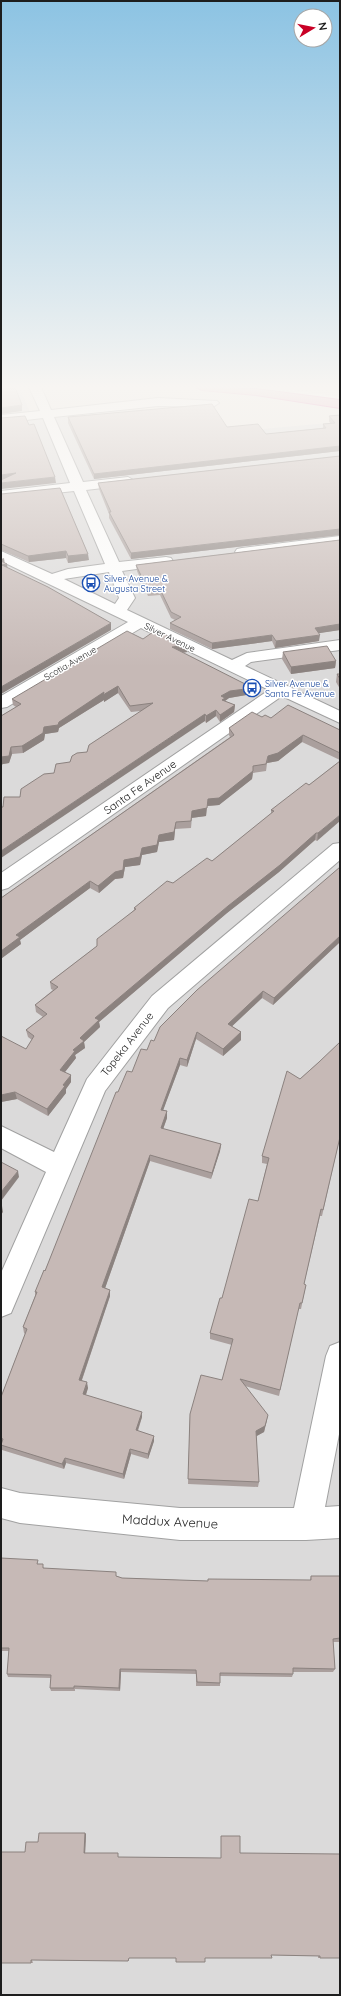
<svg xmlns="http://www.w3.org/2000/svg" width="341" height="1996" viewBox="0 0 341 1996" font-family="Quicksand,sans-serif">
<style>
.residential{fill:#dbdada}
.pier{fill:#fff}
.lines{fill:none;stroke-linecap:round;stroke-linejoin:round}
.minor-casing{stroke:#a1a1a1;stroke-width:2}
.highway-casing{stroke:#d82383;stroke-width:2}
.minor{fill:#fff;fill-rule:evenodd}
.highway{fill:#e689ac;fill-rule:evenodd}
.wall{fill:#aa9f9d}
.shaded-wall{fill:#8b827f}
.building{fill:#c6b9b6;stroke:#8b827f}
.labels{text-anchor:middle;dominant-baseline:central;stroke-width:3;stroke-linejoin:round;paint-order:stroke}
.far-transit-label{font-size:9px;fill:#164399;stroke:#fff;text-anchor:start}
.far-street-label{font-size:9px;fill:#1d1d1d;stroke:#fff}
.street-label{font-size:11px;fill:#1d1d1d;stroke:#fff}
.near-street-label{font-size:13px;fill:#1d1d1d;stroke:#fff}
</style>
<rect width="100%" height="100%" fill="#eee8e2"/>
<path class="residential" d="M20,390L34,420L143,409L147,416L230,432L340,422V1995H1V391Z"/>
<path class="pier" d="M184,387H273L340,397V406Z"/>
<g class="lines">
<defs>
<g id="minor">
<path d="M29,387H41L51,410L158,398L217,401L219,403L213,407L158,406L54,417L83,482L128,477L135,481L128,485L86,490L119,562L166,557L171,558L173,561L171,564L166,565L122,571L135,598L127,610L232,660L247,653L340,640V650L251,662L245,666L340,711V723L282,696L8,888L1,890V873L269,690L141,628L7,707L1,708V696L128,622L1,561V551L52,574L68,569L105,564L74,491L1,499V491L70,483L43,418L1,423V415L40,411ZM109,572L119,598L115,604L64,579Z"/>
<path d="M340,536V544L242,556L237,555L235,552L237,549L242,548Z"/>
<path d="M340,843V860L168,1008L105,1091L11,1313L1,1317V1273L46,1172L1,1148V1126L54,1152L87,1079L152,996L333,844Z"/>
<path d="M340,1342V1429L325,1507L340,1506V1538L306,1540H180L20,1523L1,1518V1488L20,1493L180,1508H294L326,1356L330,1346Z"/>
</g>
<path id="highway" d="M196,387L256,389L340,400V408L256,395L202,390Z"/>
</defs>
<use href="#minor" class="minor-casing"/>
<use href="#highway" class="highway-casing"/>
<use href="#minor" class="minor"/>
<use href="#highway" class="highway"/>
</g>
<g class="wall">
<path d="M340,415V451L94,479L68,423V417L227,427L266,434L323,428V424L330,423L329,421V416Z"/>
<path d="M340,456V535L131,559L109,518V514L99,489L98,483Z"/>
<path d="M1,494L89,560L68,563L66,558L29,562L1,550Z"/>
<path d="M340,540V630L318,633L319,641L275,648L272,641L212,649L170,629V623L175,620L171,618L160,595L148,596L137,571L136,565Z"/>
<path d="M143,639L187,645V652L183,653L252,694L229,698L225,701L235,705L234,712L220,722L216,716L206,723L205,721L3,807L20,797L54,773L87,752L141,711L131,712L118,693L104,702V700L59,728L58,732L45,734L44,740L23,753L12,754L9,763L3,764L1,765V716L16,707L13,705L12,699Z"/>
<path d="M283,652L336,661L335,668L291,674L282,659Z"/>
<path d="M337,674H340V689L336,682Z"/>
<path d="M262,717L271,718L340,730V760L302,742L278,761L267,763L266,771L253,773L252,779L219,805L207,806L206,816L191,818V828L175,829L174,840L159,842L157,852L142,855L140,865L125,867L123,878L115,879L99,893L90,888L20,940L21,944L2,958L1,957V898L230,737L229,735V728Z"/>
<path d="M340,761L317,841L315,840L279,872L227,913L99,1022L100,1027L84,1042L85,1048L75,1055L76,1058L65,1072L71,1082L66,1089V1093L48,1116L17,1099L1,1102L26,1049L32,1040L28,1037L26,1030L43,1017L36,1012L35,1005L53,990L51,989L50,982L97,946L134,910V908L173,883L212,861L271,814V810L309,785Z"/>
<path d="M340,867V942L273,1005L262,998L232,1026L241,1032V1040L223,1056L196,1039L187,1067L180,1065L163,1110L167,1111V1118L163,1129L221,1144L220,1151L211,1179L150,1161L105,1288L110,1290V1296L82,1380L88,1388L86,1395L142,1417L138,1431L154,1436V1441L148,1459L131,1454L124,1479L66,1463L64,1469L2,1450L1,1446L2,1443H1V1397L25,1334L24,1333L23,1327L35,1296V1292L45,1271L118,1092L154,1041Z"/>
<path d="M319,1062L340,1137L322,1216H320L304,1284L306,1285L301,1309H298L279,1396L245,1386L267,1420L264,1432L256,1436L259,1482L258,1487L188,1484L190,1414L222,1380L232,1345L210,1339V1333L222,1298L258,1201L267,1164L262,1163V1156L300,1079Z"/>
<path d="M1,1558L39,1564L44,1568L117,1576L122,1578L208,1581L310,1580L311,1576H340V1642H333L335,1669L333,1672H293V1674L292,1677L220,1676V1686H196V1674L121,1672L120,1691L75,1689V1691H51L50,1688L51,1678L8,1677L7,1674L9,1651H2L1,1648Z"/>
<path d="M86,1834L85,1853L118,1854V1857L221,1858V1836L240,1853L340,1958H318V1956L271,1955L176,1958H129V1961L32,1960L33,1963H1L25,1852L38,1842Z"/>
</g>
<g class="shaded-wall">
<path d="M22,405V411L1,414V408Z"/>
<path d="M340,446V451L94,479V474Z"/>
<path d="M16,473L1,481V475Z"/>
<path d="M55,477L56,483L1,489V483Z"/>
<path d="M340,529V535L131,559V553Z"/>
<path d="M66,551V558L29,562L28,556Z"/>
<path d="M88,554L89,560L68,563V556Z"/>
<path d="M4,558L5,565L7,564L8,571L1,565V559Z"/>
<path d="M111,623V630L1,694V687Z"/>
<path d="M340,624V630L314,634L315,628Z"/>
<path d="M272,635V641L212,649V643Z"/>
<path d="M320,635L319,641L275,648L276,641Z"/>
<path d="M187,645V652L172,654V647Z"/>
<path d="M336,661L335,668L291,674V667Z"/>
<path d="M118,686V693L104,702V700L59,728L58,732L45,734L44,740L23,753L22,746L44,727L59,722L104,692Z"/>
<path d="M253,688L252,694L229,698L222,703L221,696L230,691Z"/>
<path d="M235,705L234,712L220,722V715Z"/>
<path d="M216,710V716L206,723V716Z"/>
<path d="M205,714V721L1,858V851Z"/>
<path d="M303,735L302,742L278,761L267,763L266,771L268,756Z"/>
<path d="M11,747L12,754L9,763L3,764L1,765V757Z"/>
<path d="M253,771L252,779L219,805L207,806L206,816L191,818V828L192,811L208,799Z"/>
<path d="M340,815V821L317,841L318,833Z"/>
<path d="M176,822L174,840L159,842L157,852L142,855L140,865L125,867L123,878L115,879L99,893L98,886L124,860L142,848Z"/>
<path d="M316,833L315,840L279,872L227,913L99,1022L100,1027L84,1042L85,1048L75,1055L76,1058L61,1077L60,1070L80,1038L95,1018L228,906Z"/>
<path d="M90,881V888L20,940L21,944L2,958L1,951L16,935Z"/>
<path d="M340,936V942L273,1005L274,998Z"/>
<path d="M263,991L262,998L227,1031L228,1024Z"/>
<path d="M197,1032L196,1039L187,1067V1060Z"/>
<path d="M241,1032V1040L223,1056V1049Z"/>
<path d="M180,1058V1065L161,1116V1110Z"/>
<path d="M71,1075V1082L66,1089V1093L48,1116L47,1109L63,1085Z"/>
<path d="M15,1092L17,1099L1,1102V1095Z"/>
<path d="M167,1111V1118L161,1135V1128Z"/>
<path d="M221,1144L220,1151L211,1179L212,1173Z"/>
<path d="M150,1155V1161L103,1294L102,1287Z"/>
<path d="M18,1171L19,1177L1,1201V1192Z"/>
<path d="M2,1206L3,1212L1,1215V1207Z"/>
<path d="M110,1290V1296L80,1385L79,1380Z"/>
<path d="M87,1382L88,1388L84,1400L83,1394Z"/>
<path d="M142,1412V1417L136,1435V1430Z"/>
<path d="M268,1415L264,1432L255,1437L256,1431Z"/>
<path d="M154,1436V1441L148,1459V1454Z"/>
<path d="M130,1449L131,1454L124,1479L123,1474Z"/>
<path d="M65,1458L66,1463L64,1469L62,1464Z"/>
<path d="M120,1669L121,1672L120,1691L119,1688Z"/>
<path d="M85,1833L86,1834L85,1855L84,1853Z"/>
</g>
<g class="building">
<path d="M15,387L22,405L1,408V389Z"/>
<path d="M212,404L227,427L258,424L266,434L326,428L323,424L335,423L329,416L340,415V446L94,474L68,417Z"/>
<path d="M25,416L29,425L34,424L55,477L1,483V480L16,473L1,475V418Z"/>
<path d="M340,456V529L131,553L109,512H111L98,483Z"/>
<path d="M60,488L88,554L68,556L66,551L28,556L1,544V494Z"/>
<path d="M340,540V624L315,628L320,635L276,641L272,635L212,643L170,623L181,617L171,612L160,589L148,590L136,565Z"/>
<path d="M1,561L7,564L2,565L48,587L111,623L1,687Z"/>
<path d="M156,630L187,645L172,647L253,688L230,691L221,696L225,698L222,700L235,705L220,715L216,710L206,716L205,714L1,851V807H3L4,797H20L21,789L44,774L54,773L56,764L70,762L72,756L77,753L87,752L89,745L153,703L130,706L118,686L103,695L104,692L59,722L58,725L44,727L43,733L22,746L11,747L9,756L1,757V716L21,704L12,699L127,631L143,639Z"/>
<path d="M327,646L336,661L291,667L283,652Z"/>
<path d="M337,674H340V679Z"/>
<path d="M288,705L340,730V753L303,735L278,753L268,756L266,764L253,766V771L219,798L208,799L207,808L192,811L191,821L176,822L174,832L159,835L157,845L142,848L140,857L124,860L123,870L115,872L98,886L90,881L16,935L20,937L1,951V898L234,735L229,728L252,712L262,717L265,715L271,718Z"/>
<path d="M340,761V815L318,833H316L280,865L228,906L95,1018L99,1020L80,1038L84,1041L73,1050L75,1051L60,1070L71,1075L63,1085L65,1086L47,1109L15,1092L1,1095V1036L26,1049L34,1036L26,1030L47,1014L35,1005L58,987L50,982L97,946V939L136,909L134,908L167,881L173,883L207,858L212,861L274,811L271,810L306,783L309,785Z"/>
<path d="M340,867V936L274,998L263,991L228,1024L241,1032L223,1049L197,1032L187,1060L180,1058L161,1110L167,1111L161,1128L221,1144L212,1173L150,1155L102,1287L110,1290L79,1380L87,1382L83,1394L142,1412L136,1430L154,1436L148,1454L130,1449L123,1474L65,1458L62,1464L1,1445L3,1439L1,1438V1397L27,1329L23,1327L37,1292H35L44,1270L45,1271L116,1092H118L127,1071L132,1072L141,1049L147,1050L151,1040L154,1041L160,1027L197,990Z"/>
<path d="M340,1042V1137L323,1210L321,1209L304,1284L306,1285L302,1303H300L280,1390L240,1379L268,1415L265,1426L256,1431L259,1482L188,1479L190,1414L201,1375L222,1380L233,1339L210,1333L220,1298H222L249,1199L258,1201L269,1158L262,1156L287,1071L300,1079L319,1062Z"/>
<path d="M1,1162L18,1171L1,1192Z"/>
<path d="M1,1558L38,1560L37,1564H43V1568L116,1572V1576L122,1578L208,1581V1579L311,1580V1576H340V1638L333,1639L335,1669L293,1668V1674L220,1673V1683L197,1682L196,1670L120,1669L119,1688L74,1686V1688H50L51,1675L7,1674L9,1648H1Z"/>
<path d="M39,1833H85L84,1853H118V1857L221,1858V1836H240V1853L340,1854V1958H320V1956L271,1955L272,1958H205V1962H176V1958H129L128,1961L31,1960V1963H1V1852H25L26,1842H38Z"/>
</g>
<linearGradient id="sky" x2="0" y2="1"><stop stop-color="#8cc3e3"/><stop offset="0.58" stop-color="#f7f5f2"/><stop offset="1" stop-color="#f7f5f2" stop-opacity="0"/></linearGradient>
<rect width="341" height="667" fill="url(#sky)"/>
<defs>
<symbol id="bus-ring" viewBox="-11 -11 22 22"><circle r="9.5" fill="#fff" stroke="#1a4fb4" stroke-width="1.5"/><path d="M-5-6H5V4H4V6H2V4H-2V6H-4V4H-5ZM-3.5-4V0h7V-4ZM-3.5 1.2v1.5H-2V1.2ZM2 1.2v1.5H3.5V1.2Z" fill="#1a4fb4"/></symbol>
</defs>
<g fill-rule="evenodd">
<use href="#bus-ring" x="81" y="573" width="20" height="20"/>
<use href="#bus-ring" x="242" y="678" width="20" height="20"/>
</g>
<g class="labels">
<g class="far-transit-label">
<text x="104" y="578">Silver Avenue &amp;<tspan x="104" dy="10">Augusta Street</tspan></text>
<text x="265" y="683">Silver Avenue &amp;<tspan x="265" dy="10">Santa Fe Avenue</tspan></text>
</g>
<g class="far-street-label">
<text transform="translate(170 637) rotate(26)">Silver Avenue</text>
<text transform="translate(70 663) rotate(-30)">Scotia Avenue</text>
</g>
<g class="street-label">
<text transform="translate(140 787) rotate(-35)">Santa Fe Avenue</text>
<text transform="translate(127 1044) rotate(-52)">Topeka Avenue</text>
</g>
<g class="near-street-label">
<text transform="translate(170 1521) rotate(3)">Maddux Avenue</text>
</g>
</g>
<rect width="341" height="1996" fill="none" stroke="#1d1d1d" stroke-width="4"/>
<g transform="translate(313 28) rotate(80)"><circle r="19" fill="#ffffff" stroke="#a5a5a5"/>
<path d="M0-3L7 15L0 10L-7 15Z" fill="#c90026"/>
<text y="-6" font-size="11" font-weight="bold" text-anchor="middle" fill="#1d1d1d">N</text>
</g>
</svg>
